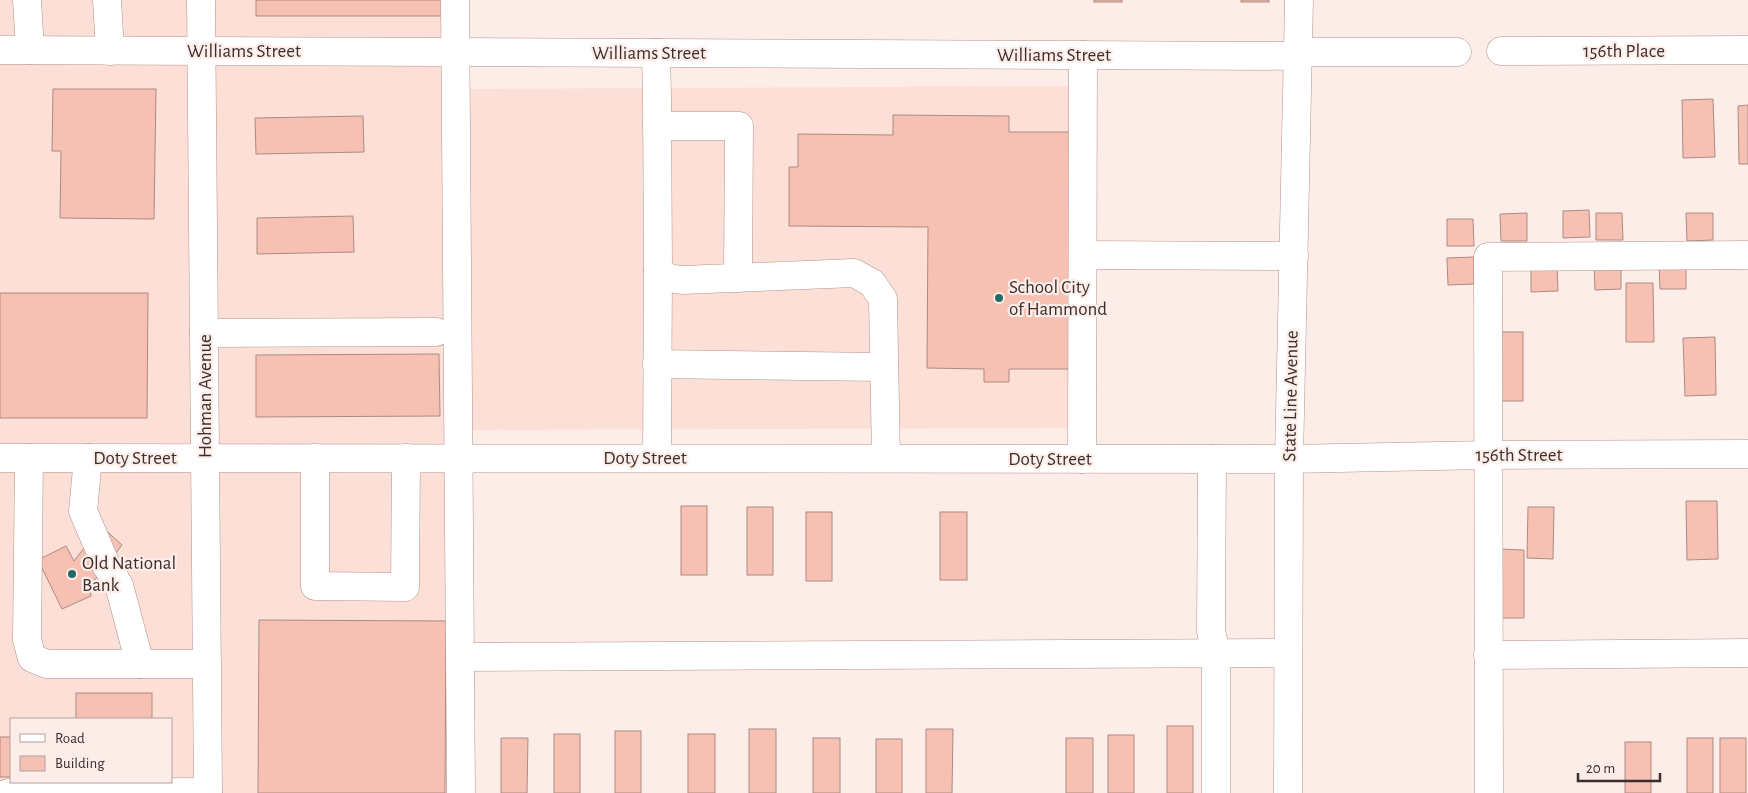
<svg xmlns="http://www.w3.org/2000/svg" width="1748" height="793" viewBox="0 0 1748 793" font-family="'Alegreya Sans',sans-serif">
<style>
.built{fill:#fce0d8;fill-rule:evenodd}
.building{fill:#f6c1b2;stroke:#ac8a81}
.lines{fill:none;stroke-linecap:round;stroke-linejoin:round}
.minor-casing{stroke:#b49188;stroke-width:29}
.major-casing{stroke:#b49188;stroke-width:29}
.minor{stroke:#fff;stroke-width:28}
.major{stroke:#fff;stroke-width:28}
.poi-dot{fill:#216b63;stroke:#fdede9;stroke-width:2}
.labels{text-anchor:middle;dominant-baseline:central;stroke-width:4.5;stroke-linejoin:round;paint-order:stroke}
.street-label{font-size:19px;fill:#3c2e2a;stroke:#fdede9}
.poi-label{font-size:19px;fill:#3c2e2a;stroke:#fdede9;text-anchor:start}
</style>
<rect width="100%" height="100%" fill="#fdede9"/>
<g class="built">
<path d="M0,0H462L460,793H0ZM11,719H171V782H11Z"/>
<path d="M1088,86L1090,428L470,430L468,89Z"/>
</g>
<g class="building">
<rect x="256" y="0" width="186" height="16"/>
<rect x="1094" y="0" width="28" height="2"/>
<rect x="1241" y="0" width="28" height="2"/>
<path d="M53,89H156L154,219L60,218L61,151H52Z"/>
<path d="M1713,99L1715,157L1683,158L1682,100Z"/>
<path d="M1748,105V164H1739L1738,106Z"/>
<path d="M893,115L1009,116V132H1073L1071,369H1009V382H984V369L927,368L928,227L789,226V167H798V134L893,135Z"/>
<path d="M363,116L364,152L256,154L255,118Z"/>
<path d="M1589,210L1590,237L1563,238V211Z"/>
<path d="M1527,213V241H1501L1500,214Z"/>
<path d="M1596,213H1622L1623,240H1596Z"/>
<path d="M1686,213H1713V240L1687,241Z"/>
<path d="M353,216L354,252L257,254V218Z"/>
<path d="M1447,219H1473L1474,246H1447Z"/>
<path d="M1474,257V284L1448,285L1447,258Z"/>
<path d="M1621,262V289L1595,290L1594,263Z"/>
<path d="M1659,262H1686V289H1660Z"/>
<path d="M1531,264H1557L1558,291L1531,292Z"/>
<path d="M1626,283H1653L1654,342H1626Z"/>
<path d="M0,293H148L147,418H0Z"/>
<rect x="1497" y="332" width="26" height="69"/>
<path d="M1715,337L1716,395L1685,396L1683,338Z"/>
<path d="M439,354L440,416L256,417V355Z"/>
<path d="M1686,501H1717L1718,559L1687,560Z"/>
<rect x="681" y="506" width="26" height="69"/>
<rect x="747" y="507" width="26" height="68"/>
<path d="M1528,507H1554L1553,559L1527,558Z"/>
<rect x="806" y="512" width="26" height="69"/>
<rect x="940" y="512" width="27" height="68"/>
<path d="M101,526L122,545L90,586L91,596L62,609L38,560L66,546L74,561Z"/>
<path d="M1498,549L1524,550V618H1498Z"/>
<path d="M259,620L446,621L445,793H258Z"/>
<rect x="76" y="693" width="76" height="26"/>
<rect x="1167" y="726" width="26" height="67"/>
<rect x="749" y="729" width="27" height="64"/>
<path d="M926,729H953L952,793H926Z"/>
<rect x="615" y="731" width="26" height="62"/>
<rect x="554" y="734" width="26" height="59"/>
<rect x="688" y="734" width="27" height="59"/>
<rect x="1108" y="735" width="26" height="58"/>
<rect x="0" y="737" width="11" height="40"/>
<path d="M501,738H528L527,793H501Z"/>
<rect x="813" y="738" width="27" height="55"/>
<rect x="1066" y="738" width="27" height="55"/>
<rect x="1687" y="738" width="26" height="55"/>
<rect x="1720" y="738" width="26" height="55"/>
<rect x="876" y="739" width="26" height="54"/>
<rect x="1625" y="742" width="26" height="51"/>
</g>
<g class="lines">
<defs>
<g id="minor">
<path d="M27,0L30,50"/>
<path d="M107,0L110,51"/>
<path d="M455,0L461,793"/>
<path d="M0,50L1298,56"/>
<path d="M1501,51L1748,50"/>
<path d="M1298,52H1457"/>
<path d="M656,53L657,97L658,270L668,278L682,280L854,273L872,283L883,299L886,458"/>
<path d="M657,126H739L738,278"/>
<path d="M1083,255L1294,256"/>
<path d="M204,333L436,332"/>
<path d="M657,364L884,367"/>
<path d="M0,458L1289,459L1488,455L1748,454"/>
<path d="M29,458L27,640L32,658L47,664H207"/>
<path d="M88,458L83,511L107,567L119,585L140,664"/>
<path d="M315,458V586L405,587L406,458"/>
<path d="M657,458L658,270"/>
<path d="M1082,459L1083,55"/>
<path d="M1212,459L1211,631L1216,653V793"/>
<path d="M1488,655L1748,653"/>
<path d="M460,657L1288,653"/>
<path d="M8,793L208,792"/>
<path d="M1288,793L1289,459L1299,0"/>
<path d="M1489,793L1488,257L1748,255"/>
</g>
<path id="major" d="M201,0L208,793"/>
</defs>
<use href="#minor" class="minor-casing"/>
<use href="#major" class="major-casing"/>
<use href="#minor" class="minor"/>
<use href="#major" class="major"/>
</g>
<g class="poi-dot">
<circle cx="999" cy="298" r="5"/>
<circle cx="72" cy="574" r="5"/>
</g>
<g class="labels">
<g class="street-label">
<text x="244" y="51">Williams Street</text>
<text x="1624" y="51">156th Place</text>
<text x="649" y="53">Williams Street</text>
<text x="1054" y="55">Williams Street</text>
<text transform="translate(205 396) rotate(-90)">Hohman Avenue</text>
<text transform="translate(1291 396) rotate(-89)">State Line Avenue</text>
<text x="1519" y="455">156th Street</text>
<text x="135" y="458">Doty Street</text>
<text x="645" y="458">Doty Street</text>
<text x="1050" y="459">Doty Street</text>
</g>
<g class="poi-label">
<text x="1009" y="287">School City<tspan x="1009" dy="22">of Hammond</tspan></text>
<text x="82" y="563">Old National<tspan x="82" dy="22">Bank</tspan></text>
</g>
</g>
<rect x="10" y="718" width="162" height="65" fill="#fdede9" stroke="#b0a19d"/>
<rect x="20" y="734" width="25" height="8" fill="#ffffff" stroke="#b0a19d"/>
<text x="55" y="743" font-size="15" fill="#3c2e2a">Road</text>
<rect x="20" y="756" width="25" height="15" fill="#f6c1b2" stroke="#b0a19d"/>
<text x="55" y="768" font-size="15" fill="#3c2e2a">Building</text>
<path d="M1578 773v8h82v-8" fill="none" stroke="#3c2e2a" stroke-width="2.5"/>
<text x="1586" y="773" font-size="15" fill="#3c2e2a" stroke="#fdede9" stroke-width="4" paint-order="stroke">20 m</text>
</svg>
